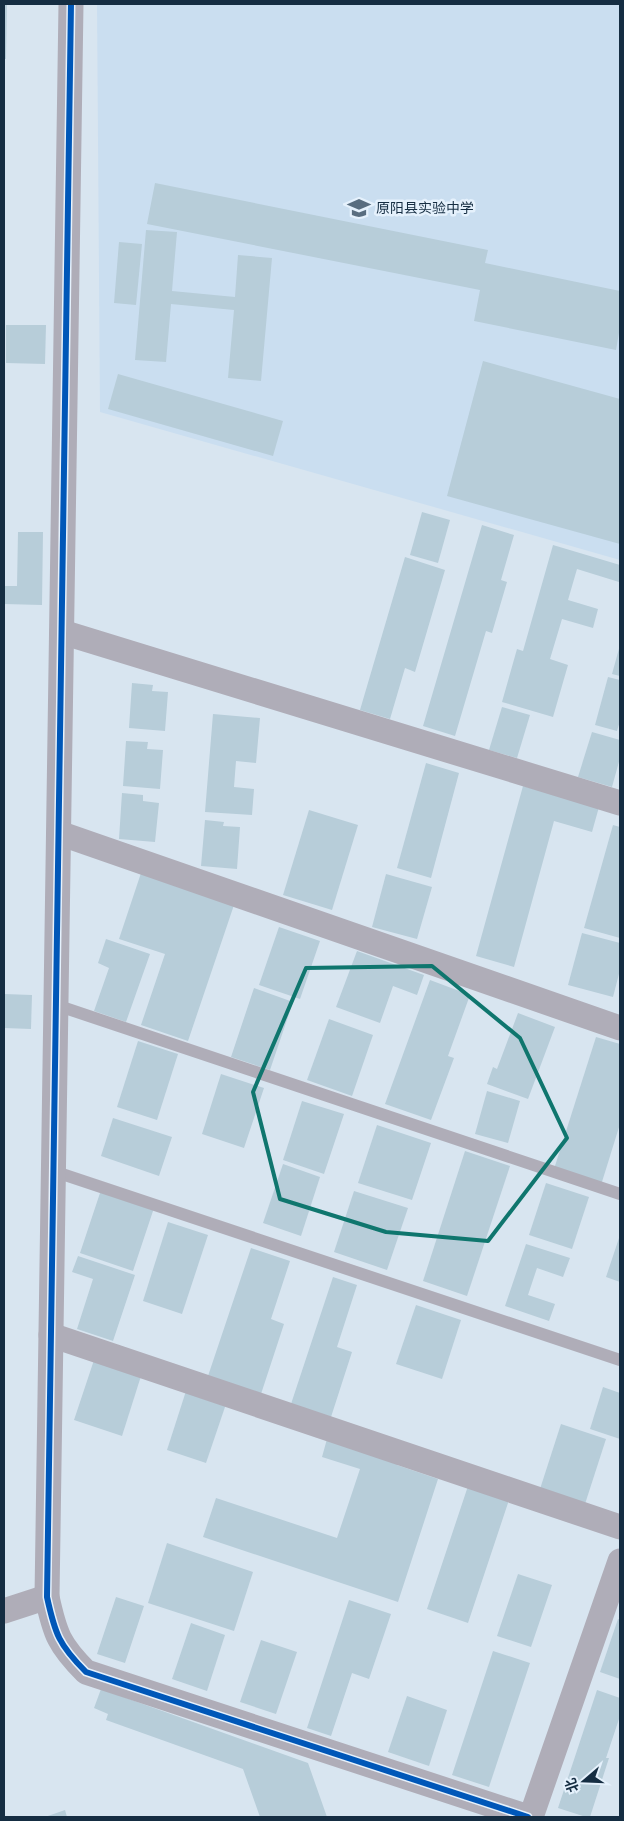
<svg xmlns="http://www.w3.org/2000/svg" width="624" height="1821" viewBox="0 0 624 1821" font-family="'Fira Sans','Noto Sans SC',sans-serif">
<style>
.built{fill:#cadef0}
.building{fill:#b7cdd9}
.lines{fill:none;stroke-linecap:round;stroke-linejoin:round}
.lane{stroke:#afadb8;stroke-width:12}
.street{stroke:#afadb8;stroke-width:25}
.cycleway-casing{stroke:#e5f1fc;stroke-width:9}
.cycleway{stroke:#0057b8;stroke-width:6}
.marked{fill:none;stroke:#0f766e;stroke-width:4;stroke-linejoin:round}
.labels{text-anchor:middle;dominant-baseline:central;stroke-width:5;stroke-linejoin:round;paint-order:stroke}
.poi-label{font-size:14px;fill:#152d42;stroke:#e5f1fc;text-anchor:start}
</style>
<rect width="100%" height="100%" fill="#d8e5f0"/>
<path class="built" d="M97,4H620V560L100,412Z"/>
<g class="building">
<path d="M4,4H7L6,59H4Z"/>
<path d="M155,183L488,250L485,263L620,291V327L616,350L474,321L480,290L147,224Z"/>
<path d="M146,230L177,232L172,291L235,297L238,255L272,258L261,381L228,378L234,310L171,304L166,362L135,360Z"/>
<path d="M119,242L142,244L136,305L114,303Z"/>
<path d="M6,325H46L45,364L6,363Z"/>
<path d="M483,361L620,399V544L447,496Z"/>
<path d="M118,374L283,421L273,456L108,409Z"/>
<path d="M422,512L450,520L438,563L410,555Z"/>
<path d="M482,525L514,535L501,580L507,582L492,633L486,631L455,736L423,726Z"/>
<path d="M18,532H43L42,605L4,604V586H17Z"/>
<path d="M553,545L620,565V578L619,582L577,569L568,600L598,609L593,628L562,619L550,659L568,665L553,717L502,702L517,649L523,651Z"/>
<path d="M405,557L445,570L415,672L405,668L390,719L360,710Z"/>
<path d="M620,645V676L612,674Z"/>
<path d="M608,677L620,680V721L617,731L595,725Z"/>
<path d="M132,683L153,685L152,691L168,692L165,731L129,728Z"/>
<path d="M502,707L530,715L517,758L489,750Z"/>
<path d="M213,714L260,718L256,763L236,761L234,787L254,789L252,815L205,812Z"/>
<path d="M592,732L620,740V758L612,787L578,777Z"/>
<path d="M126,741L148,742L147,749L163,750L160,789L123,786Z"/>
<path d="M426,763L459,773L431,878L397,868Z"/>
<path d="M523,786L599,807L592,832L554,821L514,967L476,956Z"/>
<path d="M122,793L143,795V801L159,803L155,842L119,839Z"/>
<path d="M309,810L358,825L332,910L283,895Z"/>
<path d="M205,820L224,822L223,826L240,827L237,869L201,866Z"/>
<path d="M613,825L620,827V938L584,928Z"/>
<path d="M141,873L234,905L188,1041L141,1025L165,954L119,939Z"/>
<path d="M386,874L432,887L417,939L372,927Z"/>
<path d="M279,927L320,941L300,999L259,985Z"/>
<path d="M582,933L620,943V970L613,997L568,985Z"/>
<path d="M106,939L150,954L126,1022L94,1011L109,968L98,963Z"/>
<path d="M357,951L424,975L417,995L393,986L380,1023L336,1007Z"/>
<path d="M430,980L470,995L448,1056L454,1058L431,1120L385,1104Z"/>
<path d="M254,988L293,1002L270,1070L231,1057Z"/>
<path d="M4,994L32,995L31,1029L4,1028Z"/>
<path d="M518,1013L555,1027L528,1099L487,1084L493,1067L497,1069Z"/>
<path d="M329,1019L373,1035L352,1096L307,1080Z"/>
<path d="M596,1037L620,1044V1124L601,1185L554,1169Z"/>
<path d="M138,1041L178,1054L157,1120L117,1107Z"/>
<path d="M221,1074L264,1088L244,1148L202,1134Z"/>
<path d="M487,1091L520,1101L508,1143L475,1134Z"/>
<path d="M302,1101L344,1114L324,1174L283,1160Z"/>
<path d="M113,1118L172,1137L159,1176L101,1156Z"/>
<path d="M377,1125L431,1143L412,1200L358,1183Z"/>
<path d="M465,1151L510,1166L467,1296L423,1281Z"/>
<path d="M283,1164L320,1177L301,1236L263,1223Z"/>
<path d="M546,1183L589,1197L572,1249L529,1235Z"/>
<path d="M101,1190L154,1208L133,1271L80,1253Z"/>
<path d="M354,1191L408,1208L387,1270L334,1252Z"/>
<path d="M168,1222L208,1235L182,1314L143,1301Z"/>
<path d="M620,1235V1282L606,1277Z"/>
<path d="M526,1244L570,1258L563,1277L537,1268L528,1295L555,1304L549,1321L505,1306Z"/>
<path d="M251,1248L290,1261L271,1319L284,1324L261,1394L208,1376Z"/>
<path d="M78,1256L135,1275L113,1341L77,1329L93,1279L72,1272Z"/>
<path d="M333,1277L357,1285L337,1347L352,1352L331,1417L291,1404Z"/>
<path d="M416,1305L461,1320L442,1379L396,1364Z"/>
<path d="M94,1360L141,1376L122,1436L74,1420Z"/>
<path d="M603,1387L620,1393V1439L590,1429Z"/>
<path d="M186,1391L226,1404L206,1463L167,1450Z"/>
<path d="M561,1424L606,1439L585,1504L540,1489Z"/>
<path d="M327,1439L398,1462L397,1465L438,1479L398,1602L203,1537L216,1498L337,1538L360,1469L322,1457Z"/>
<path d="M468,1486L509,1500L468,1623L427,1609Z"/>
<path d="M167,1543L253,1572L234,1631L148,1603Z"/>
<path d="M518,1574L552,1585L531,1647L497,1636Z"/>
<path d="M116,1597L144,1606L125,1663L97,1654Z"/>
<path d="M349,1600L391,1614L369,1679L352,1673L331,1736L307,1728Z"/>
<path d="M618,1619L620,1620V1679L600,1672Z"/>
<path d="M191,1623L225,1635L207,1691L172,1679Z"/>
<path d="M261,1640L297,1652L276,1714L240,1702Z"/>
<path d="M493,1651L530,1663L489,1787L452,1775Z"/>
<path d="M101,1689L308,1763L327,1817H260L243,1769L106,1720L108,1714L94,1708Z"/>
<path d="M597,1690L620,1698V1716L606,1758H609L590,1817H586L558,1808Z"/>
<path d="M407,1696L447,1710L429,1766L388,1752Z"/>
<path d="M65,1810L67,1817H45Z"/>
</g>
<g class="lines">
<g class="lane">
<path d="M56,1005L620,1194"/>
<path d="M53,1171L620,1360"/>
</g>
<g class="street">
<path d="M71,4L47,1597C55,1634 59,1645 86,1672L528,1817"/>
<path d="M62,632L620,803"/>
<path d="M59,833L620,1028"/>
<path d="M51,1335L620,1527"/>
<path d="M4,1611L47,1597"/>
<path d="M531,1817L620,1561"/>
</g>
<defs>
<path id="cycleway" d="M71,4L47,1597C55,1634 59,1645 86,1672L528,1817"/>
</defs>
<use href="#cycleway" class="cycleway-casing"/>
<use href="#cycleway" class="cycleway"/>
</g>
<path class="marked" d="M432,966L520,1038L567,1138L488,1241L386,1232L280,1199L253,1092L306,968Z"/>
<defs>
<symbol id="school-bare" viewBox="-9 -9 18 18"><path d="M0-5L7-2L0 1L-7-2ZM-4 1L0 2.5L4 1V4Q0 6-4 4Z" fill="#596d7f" stroke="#e5f1fc" stroke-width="2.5" paint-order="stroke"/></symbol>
</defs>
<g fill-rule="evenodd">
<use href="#school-bare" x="343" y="192" width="32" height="32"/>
</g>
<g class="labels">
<g class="poi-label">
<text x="376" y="208">原阳县实验中学</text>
</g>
</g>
<rect width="624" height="1821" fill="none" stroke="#152d42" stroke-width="10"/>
<g transform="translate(584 1781) rotate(251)" stroke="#e5f1fc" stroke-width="4" paint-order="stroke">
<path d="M0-4L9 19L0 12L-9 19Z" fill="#152d42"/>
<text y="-8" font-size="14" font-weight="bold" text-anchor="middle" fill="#152d42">北</text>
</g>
</svg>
